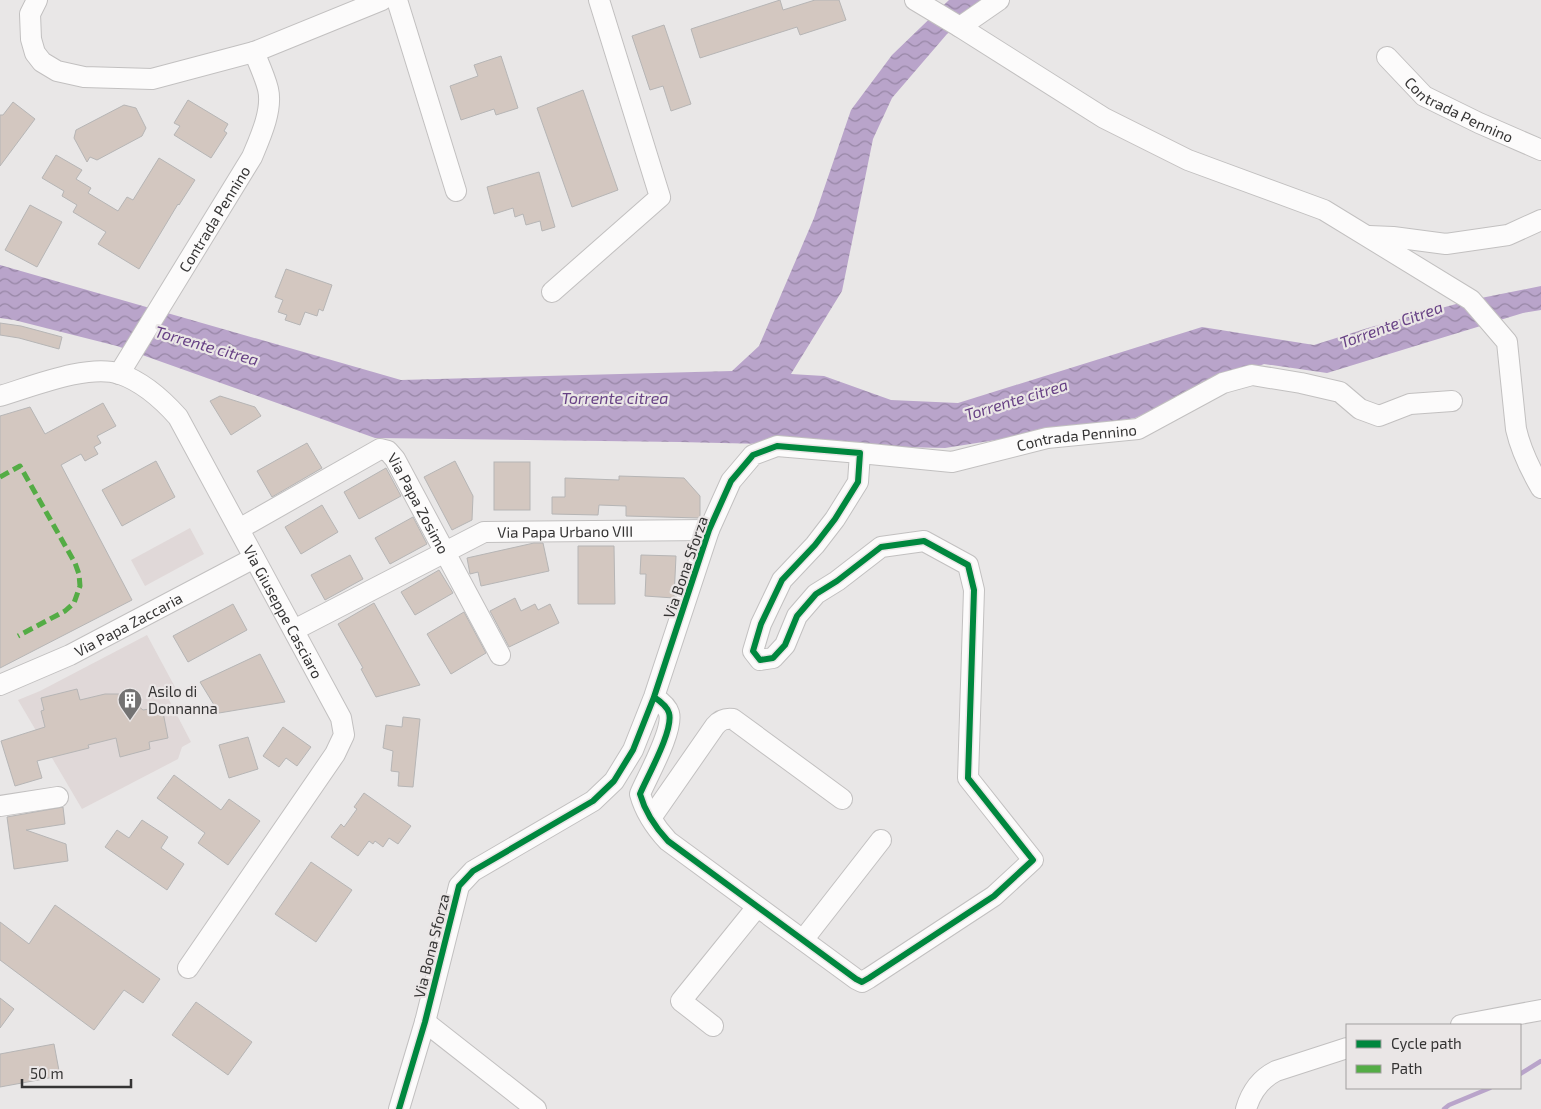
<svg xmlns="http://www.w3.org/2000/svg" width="1541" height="1109" viewBox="0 0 1541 1109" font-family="'Exo 2',sans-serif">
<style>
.built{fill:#e0d8d8}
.water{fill:url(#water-waves)}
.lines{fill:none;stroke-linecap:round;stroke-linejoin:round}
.stream{stroke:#b9a4ca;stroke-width:4.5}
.building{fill:#d3c7c0;stroke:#b6b5b5}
.minor-casing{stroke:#c2c0c0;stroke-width:22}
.minor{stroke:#fcfbfb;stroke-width:20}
.quiet{stroke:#54ac45;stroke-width:5;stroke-dasharray:10 5;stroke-linecap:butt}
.cycleway-casing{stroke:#eae6e6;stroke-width:9}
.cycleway{stroke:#00873e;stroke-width:6}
.labels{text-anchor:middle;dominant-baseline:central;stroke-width:4.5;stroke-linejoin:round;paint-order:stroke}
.street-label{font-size:15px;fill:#353434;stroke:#eae6e6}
.poi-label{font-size:15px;fill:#353434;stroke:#eae6e6;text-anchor:start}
.water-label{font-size:16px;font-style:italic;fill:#674185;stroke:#eae6e6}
</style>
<defs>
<pattern id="water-waves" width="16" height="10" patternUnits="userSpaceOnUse" patternTransform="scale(1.25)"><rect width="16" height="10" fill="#b9a4ca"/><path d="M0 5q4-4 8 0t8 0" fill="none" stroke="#9786a5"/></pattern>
</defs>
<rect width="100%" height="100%" fill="#e9e7e7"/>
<g class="built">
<path d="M190,528L204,554L145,586L131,560Z"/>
<path d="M147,635L176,689L166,694L191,742L182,747L178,759L82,809L18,700L40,691Z"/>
</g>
<path class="water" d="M949,0H991L947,34L892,98L873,139L842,291L791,374L824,376L891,400L958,403L1202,327L1314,345L1371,327L1471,300L1541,286V310L1523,313L1327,373L1264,364L1135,418L945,448L679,442L375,438L117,346L14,320L0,318V265L401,380L732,371L759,346L814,218L851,110L892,55Z"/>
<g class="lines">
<g class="stream">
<path d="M1520,1074L1541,1061"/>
<path d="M1444,1109L1449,1105L1490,1088"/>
</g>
</g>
<g class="building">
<path d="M780,0L783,10L815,0H839L846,20L800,35L797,27L700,58L691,29Z"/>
<path d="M664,25L691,104L671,111L663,86L650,90L632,36Z"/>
<path d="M501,56L518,108L496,115L494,109L461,120L450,86L478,76L474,65Z"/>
<path d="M583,90L618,190L572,207L537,108Z"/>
<path d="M188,100L228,124L224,131L227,133L211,158L174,135L180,126L174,123Z"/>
<path d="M13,102L35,119L0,166V115H3Z"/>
<path d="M124,105L136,108L146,128L142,136L97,160L90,157L87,162L74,138L76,130Z"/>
<path d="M56,155L82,170L76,179L91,188L88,193L118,211L127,197L133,200L159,158L195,180L179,205L178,204L139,269L98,244L106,232L73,212L77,205L62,196L64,191L42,178Z"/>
<path d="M539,172L555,227L542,231L540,221L526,225L523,214L515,217L513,208L494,214L487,187Z"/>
<path d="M30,205L62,222L37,267L5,250Z"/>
<path d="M286,269L332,285L323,311L319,309L317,316L305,312L300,325L285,320L287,315L278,312L283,300L275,297Z"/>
<path d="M0,323L21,326L62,337L59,349L19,338L0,335Z"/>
<path d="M220,396L255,407L261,416L231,435L210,401Z"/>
<path d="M103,403L116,426L97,436L101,443L94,447L98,454L85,461L81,454L61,465L132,600L0,668V416L30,407L45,434Z"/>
<path d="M307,443L322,468L272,497L257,471Z"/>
<path d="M156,461L175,497L122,526L102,490Z"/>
<path d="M455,461L473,496L472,520L452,530L424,477Z"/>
<rect x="494" y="462" width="36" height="48"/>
<path d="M386,468L401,496L359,519L344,492Z"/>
<path d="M619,476L684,478L700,496V518L626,516V506L599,505L598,515L552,514V497H565V478L619,480Z"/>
<path d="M322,505L338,532L301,554L285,527Z"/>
<path d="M413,517L427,544L390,564L375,538Z"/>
<path d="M534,543H543L549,571L481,586L478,572L470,574L467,558Z"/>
<path d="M578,546H614L615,604H578Z"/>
<path d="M350,555L363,579L325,600L311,575Z"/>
<path d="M641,555L676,556L674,598L645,596L646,574H640Z"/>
<path d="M439,570L453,593L415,615L401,592Z"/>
<path d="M515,598L521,611L535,604L538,610L550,604L559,623L509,647L490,611Z"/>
<path d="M374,603L420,685L376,697L361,669L363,668L338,624Z"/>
<path d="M233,604L247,630L188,662L173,636Z"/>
<path d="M464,612L486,653L451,674L427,634Z"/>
<path d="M260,654L285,702L219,713L200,682Z"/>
<path d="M77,689L80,700L105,694H118L125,695L143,710L162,707L168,738L149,742L150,749L120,757L116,738L88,745L89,748L37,761L42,778L15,786L1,741L45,727L41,711L44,710L41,698Z"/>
<path d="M403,717L420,719L413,787L398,786L399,772L391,771L393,751L383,748L386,725L402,727Z"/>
<path d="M283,727L311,747L297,766L286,758L279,767L263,756Z"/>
<path d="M248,737L258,769L229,778L219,745Z"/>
<path d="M174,775L221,810L229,799L260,821L228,865L198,843L205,833L157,798Z"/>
<path d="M364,793L411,826L398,844L389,838L383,847L375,841L373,844L369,841L358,856L331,837L341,824L344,827L357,809L354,807Z"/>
<path d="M63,807L65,824L26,830L66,844L68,861L14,869L7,817Z"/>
<path d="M142,820L168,837L161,848L184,864L167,890L105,847L117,830L129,838Z"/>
<path d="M311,862L352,890L316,942L275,914Z"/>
<path d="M55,905L160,979L143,1003L124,990L94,1030L0,960V922L29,944Z"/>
<path d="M0,998L14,1009L0,1028Z"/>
<path d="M196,1002L252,1042L228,1075L172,1035Z"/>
<path d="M54,1044L60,1076L0,1087V1054Z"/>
</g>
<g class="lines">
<defs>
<g id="minor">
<path d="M37,0L30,14L31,39L35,53L42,62L57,71L84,77L152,79L254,52L382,0"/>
<path d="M397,0L456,191"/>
<path d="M915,0L960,27L1104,118L1188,160L1324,210L1471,300L1507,342L1516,429C1521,451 1530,469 1541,488"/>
<path d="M960,27L999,0"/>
<path id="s1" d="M1387,57L1424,96L1479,123L1541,150"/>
<path d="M1369,236L1393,237L1446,244L1508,235L1541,220"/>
<path d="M552,292L660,197L599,0"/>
<path id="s2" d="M119,374L252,157C260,138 273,110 268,89C265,77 259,64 254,52"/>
<path id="s3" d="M0,396C31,387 89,363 120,374C143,382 162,399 178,417L341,718L344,735L335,754L188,968"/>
<path id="s4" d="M860,453L952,462L1047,438L1138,429L1223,383L1252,375L1301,383L1340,392L1360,409L1379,416L1410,404L1452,401"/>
<path id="s5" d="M239,529L380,449L388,451L395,459L500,655"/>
<path id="s6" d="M294,630L484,532L709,530"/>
<path id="s7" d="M0,685L70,655L254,558"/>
<path d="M0,806L58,797"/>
<path d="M651,818L715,726C720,720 725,718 733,719L842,799"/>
<path d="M803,940L881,840"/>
<path d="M425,1022L536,1109"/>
<path d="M1461,1025L1541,1010"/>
<path d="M713,1026L681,1001L757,907"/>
<path d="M399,1109L425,1022L459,886L473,871L593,801L614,781L633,750L654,697L709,530L731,481L753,455L777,446L860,453L858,482L835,519L815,545L782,580L761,624L753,651L760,660L773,658L785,645L797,616L816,594L837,581L881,547L924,541L968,565L974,590L968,778L1033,860L994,896L869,978L862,982L856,979L668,841C655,827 645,812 640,794C647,777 674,730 669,713C667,706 660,701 654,697"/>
<path d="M1246,1109C1251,1092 1260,1079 1276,1071L1347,1048"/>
</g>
</defs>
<use href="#minor" class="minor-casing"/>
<use href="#minor" class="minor"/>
<path class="quiet" d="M0,477L20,466L75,563L79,574L80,586L74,603L65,611L18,636"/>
<defs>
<path id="cycleway" d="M399,1109L425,1022L459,886L473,871L593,801L614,781L633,750L654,697L709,530L731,481L753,455L777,446L860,453L858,482L835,519L815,545L782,580L761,624L753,651L760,660L773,658L785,645L797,616L816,594L837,581L881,547L924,541L968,565L974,590L968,778L1033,860L994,896L869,978L862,982L856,979L668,841C655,827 645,812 640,794C647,777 674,730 669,713C667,706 660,701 654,697"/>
</defs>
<use href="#cycleway" class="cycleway-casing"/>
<use href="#cycleway" class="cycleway"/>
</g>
<defs>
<symbol id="building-pin" viewBox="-11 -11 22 30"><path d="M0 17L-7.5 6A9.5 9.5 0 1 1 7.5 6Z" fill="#747373" stroke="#eae6e6"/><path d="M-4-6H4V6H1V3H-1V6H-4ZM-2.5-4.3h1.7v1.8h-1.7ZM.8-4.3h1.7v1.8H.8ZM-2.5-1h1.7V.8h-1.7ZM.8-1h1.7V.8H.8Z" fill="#fff"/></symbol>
</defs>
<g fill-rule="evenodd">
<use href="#building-pin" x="116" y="686" width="28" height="38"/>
</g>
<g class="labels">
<g class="street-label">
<text stroke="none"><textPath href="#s1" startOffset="91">Contrada Pennino</textPath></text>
<text stroke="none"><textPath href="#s2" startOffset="182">Contrada Pennino</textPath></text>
<text stroke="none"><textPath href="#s4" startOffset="220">Contrada Pennino</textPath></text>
<text stroke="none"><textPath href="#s5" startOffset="231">Via Papa Zosimo</textPath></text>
<text stroke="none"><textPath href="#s6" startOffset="295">Via Papa Urbano VIII</textPath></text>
<text transform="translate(685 567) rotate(-71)">Via Bona Sforza</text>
<text stroke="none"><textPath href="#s3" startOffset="418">Via Giuseppe Casciaro</textPath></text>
<text stroke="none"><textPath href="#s7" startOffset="142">Via Papa Zaccaria</textPath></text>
<text transform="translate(431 946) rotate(-76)">Via Bona Sforza</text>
</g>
<g class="poi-label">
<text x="148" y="691">Asilo di<tspan x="148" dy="17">Donnanna</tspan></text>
</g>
<g class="water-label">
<text transform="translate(1391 324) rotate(-20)">Torrente Citrea</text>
<text transform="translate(207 345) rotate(16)">Torrente citrea</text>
<text x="615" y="397">Torrente citrea</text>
<text transform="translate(1016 399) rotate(-17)">Torrente citrea</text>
</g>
</g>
<rect x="1346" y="1024" width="175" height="65" fill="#eae6e6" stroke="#a29f9f"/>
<rect x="1356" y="1040" width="25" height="8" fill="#00873e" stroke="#a29f9f"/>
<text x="1391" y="1049" font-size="15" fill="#353434">Cycle path</text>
<rect x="1356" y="1065" width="25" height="8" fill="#54ac45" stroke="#a29f9f"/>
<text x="1391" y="1074" font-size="15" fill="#353434">Path</text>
<path d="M22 1079v8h109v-8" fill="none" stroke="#353434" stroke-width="2.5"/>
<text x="30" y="1079" font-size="15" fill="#353434" stroke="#eae6e6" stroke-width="4" paint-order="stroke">50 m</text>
</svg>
